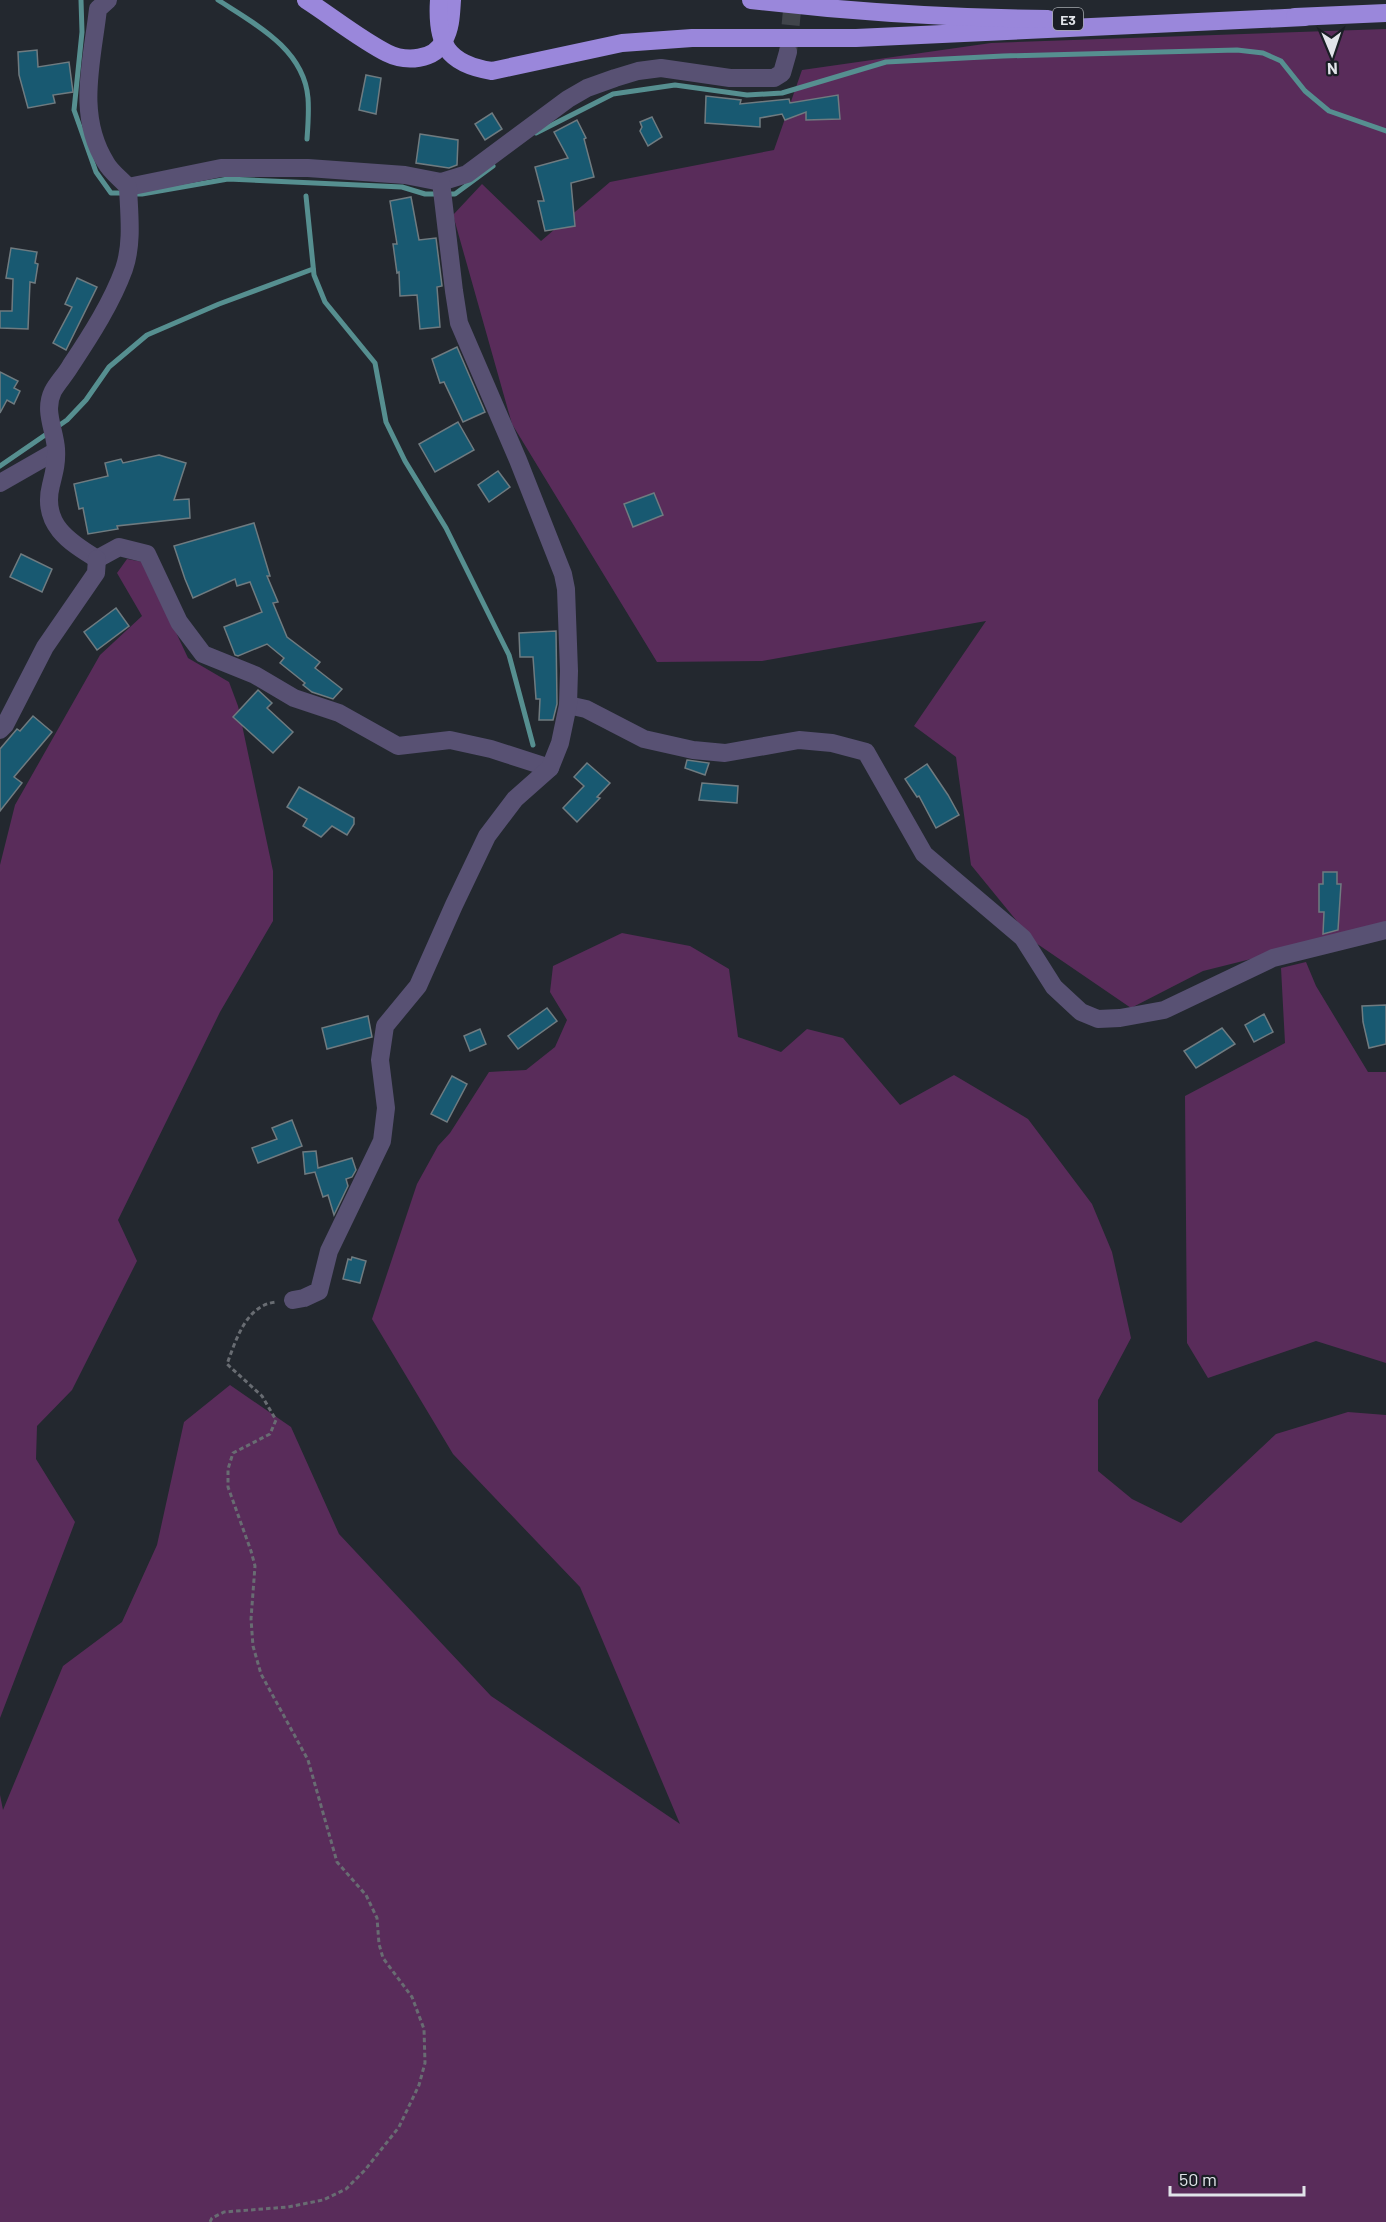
<svg xmlns="http://www.w3.org/2000/svg" width="1386" height="2222" viewBox="0 0 1386 2222" font-family="Barlow,sans-serif">
<style>
.green{fill:#592c5a}
.lines{fill:none;stroke-linecap:round;stroke-linejoin:round}
.stream{stroke:#568f90;stroke-width:5}
.building{fill:#185971;stroke:#6f7b80;stroke-width:1.5}
.minor-tunnel{stroke:#40444b;stroke-width:18;stroke-dasharray:18 9;stroke-linecap:butt}
.path{stroke:#686c72;stroke-width:3;stroke-dasharray:4.5 3;stroke-linecap:butt}
.minor{stroke:#585173;stroke-width:18}
.motorway{stroke:#9a87db;stroke-width:18}
.labels{text-anchor:middle;dominant-baseline:central;stroke-width:4.5;stroke-linejoin:round;paint-order:stroke}
.shield{fill:#1a1e25;stroke:#a5a9ae;stroke-width:1.5}
.shield-label{font-size:14px;font-weight:bold;fill:#e1e4e9}
</style>
<rect width="100%" height="100%" fill="#23282f"/>
<g class="green">
<path d="M1386,29V935L1372,929L1203,971L1131,1008L1033,941L971,865L956,757L914,726L986,621L762,661L657,662L512,424L453,215L482,184L541,241L610,182L774,150L802,70L991,43Z"/>
<path d="M127,559L143,562L188,658L229,682L238,706L273,871V921L220,1012L118,1220L137,1261L72,1390L37,1426L36,1459L75,1522L0,1718V865L15,805L100,655L142,616L117,573Z"/>
<path d="M622,933L690,946L729,969L738,1037L781,1052L807,1029L843,1038L900,1105L954,1075L1028,1119L1092,1204L1112,1252L1131,1338L1098,1400V1471L1132,1499L1181,1523L1276,1434L1348,1412L1386,1415V2222H0V1795L3,1810L63,1666L122,1622L157,1545L184,1422L230,1385L291,1427L339,1534L491,1696L680,1824L580,1587L453,1454L372,1319L417,1184L438,1146L450,1133L489,1072L526,1070L555,1047L567,1020L550,992L553,966Z"/>
<path d="M1306,962L1316,986L1368,1072H1386V1363L1316,1341L1208,1378L1187,1343L1185,1096L1285,1043L1281,968Z"/>
</g>
<g class="lines">
<g class="stream">
<path d="M81,0L82,32L74,110L96,172L111,193H125"/>
<path d="M218,0C255,24 304,49 308,98C309,111 308,126 307,139"/>
<path d="M536,133L613,94L675,85L747,95L782,93L886,62L1003,56L1237,50L1263,53L1281,61L1305,91L1329,111L1386,131"/>
<path d="M134,194H142L228,179L402,187L425,194H455L493,166"/>
<path d="M306,196L314,275L325,302L375,363L386,422L405,461L446,528L509,655L533,745"/>
<path d="M0,466L67,420L86,400L109,367L147,335L219,304L313,269"/>
</g>
</g>
<g class="building">
<path d="M37,50L38,67L69,62L73,92L53,95L55,103L28,108L19,75L18,52Z"/>
<path d="M366,75L381,78L376,114L359,110Z"/>
<path d="M838,95L840,119L806,120V112L785,120L782,114L760,118V127L705,123L706,96L741,100L740,104L789,99L790,103Z"/>
<path d="M492,113L502,129L485,140L475,124Z"/>
<path d="M652,117L662,137L648,146L640,131L642,127L640,122Z"/>
<path d="M577,120L586,138L584,139L594,177L571,183L575,226L545,231L538,201H544L535,167L568,158L554,132Z"/>
<path d="M420,134L458,140L457,165L449,168L416,163Z"/>
<path d="M411,197L419,240L436,238L442,286L437,287L440,327L420,329L417,295L400,296L399,272L397,273L393,244H397L390,201Z"/>
<path d="M11,248L37,252L35,263L38,264L35,283L30,282L28,329L0,328V311H12L13,279L6,278Z"/>
<path d="M77,278L97,287L66,350L53,343L72,307L65,304Z"/>
<path d="M457,347L485,412L463,422L444,382L440,383L432,359Z"/>
<path d="M0,372L18,381L14,388L20,391L14,404L7,400L0,413Z"/>
<path d="M458,422L474,450L435,472L419,444Z"/>
<path d="M159,455L186,463L174,500L189,499L190,518L117,526L118,529L88,534L83,508L79,509L74,484L108,476L105,463L121,459L123,463Z"/>
<path d="M498,471L510,487L489,502L478,485Z"/>
<path d="M654,493L663,515L633,527L624,504Z"/>
<path d="M254,523L270,576H267L278,602L273,603L287,637L320,662L315,668L342,689L333,699L312,692L303,685L305,683L280,663L284,658L267,644L238,656L235,655L224,627L262,612L250,582L237,586L235,579L193,598L185,579L174,546Z"/>
<path d="M21,554L52,569L42,592L10,577Z"/>
<path d="M116,608L129,626L97,650L84,632Z"/>
<path d="M556,631L557,704L553,720H539L540,699H536L533,657H520L519,633Z"/>
<path d="M258,690L272,703L267,708L293,732L273,753L233,717Z"/>
<path d="M33,716L52,732L14,777L22,783L0,811V749L17,729L20,731Z"/>
<path d="M687,760L709,763L705,775L685,768Z"/>
<path d="M587,763L610,783L597,797L600,798L577,822L563,808L584,786L574,777Z"/>
<path d="M927,764L948,795L959,815L936,828L919,796L917,797L905,779Z"/>
<path d="M702,783L738,786L737,803L699,800Z"/>
<path d="M299,787L354,818V824L347,835L332,826L321,837L303,826L307,819L287,807Z"/>
<path d="M1323,872H1337V884H1341L1338,930L1323,934L1324,912H1319V884H1323Z"/>
<path d="M1386,1005V1044L1369,1048L1363,1022L1362,1006Z"/>
<path d="M547,1008L557,1021L518,1049L508,1036Z"/>
<path d="M1264,1014L1273,1032L1254,1042L1245,1025Z"/>
<path d="M368,1016L372,1037L327,1049L322,1028Z"/>
<path d="M1222,1028L1235,1044L1196,1068L1184,1051Z"/>
<path d="M480,1029L486,1044L470,1051L464,1036Z"/>
<path d="M452,1076L467,1084L447,1122L431,1114Z"/>
<path d="M292,1120L302,1146L258,1163L252,1148L277,1139L272,1128Z"/>
<path d="M316,1151L318,1168L352,1158L356,1170L352,1177L346,1179L348,1186L334,1215L328,1195L323,1197L315,1172L305,1174L303,1152Z"/>
<path d="M352,1257L366,1261L360,1283L343,1279L348,1259L351,1260Z"/>
</g>
<g class="lines">
<path class="minor-tunnel" d="M788,52L793,0"/>
<path class="path" d="M210,2222L212,2218L224,2212L288,2207L323,2200L346,2189L365,2170L399,2127L419,2085L425,2063L424,2029L412,1997L383,1958L379,1944L377,1918L366,1895L337,1862L308,1760L261,1674L253,1646L251,1619L255,1566L251,1551L228,1487V1469L233,1453L270,1434L276,1420L262,1396L227,1364C236,1340 246,1305 276,1302"/>
<g class="minor">
<path d="M128,187L221,168H308L405,175L441,182L467,174L568,99L587,88L615,78L638,71L661,68L730,78H774L782,73L788,52"/>
<path d="M0,483L56,451"/>
<path d="M97,559C69,542 41,524 51,485C54,473 57,463 56,449C55,430 43,411 53,391C58,382 66,374 71,365C91,335 112,302 124,269C133,243 129,213 128,187C121,179 111,172 106,163C76,115 92,62 98,9L108,0"/>
<path d="M97,559L119,547L147,554L179,622L203,654L255,675L294,698L339,713L398,746L450,740L491,749L550,768"/>
<path d="M568,705L586,709L644,739L693,750L725,753L799,740L832,743L866,752L924,854L1023,938L1054,987L1081,1012L1098,1019L1120,1018L1164,1010L1273,958L1386,930"/>
<path d="M0,730L5,725L45,647L96,573L97,559"/>
<path d="M293,1300L304,1298L319,1291L329,1251L382,1141L386,1108L380,1060L385,1026L418,986L454,905L487,836L515,799L550,768L560,743L568,705L569,671L566,589L563,574L518,460L459,323L454,291L441,182"/>
</g>
<g class="motorway">
<path d="M306,0C331,16 361,40 387,53C405,62 435,61 444,40C451,28 451,14 452,0"/>
<path d="M439,0C436,44 447,64 492,71L622,43L692,38H856L1305,17"/>
<path d="M751,0C850,12 949,18 1048,19"/>
<path d="M1295,17L1386,13"/>
</g>
</g>
<g class="labels">
<rect class="shield" x="1053" y="8" width="30" height="22" rx="4.5"/>
<g class="shield-label">
<text x="1068" y="19">E3</text>
</g>
</g>
<g transform="translate(1332 54) rotate(178)" stroke="#1a1e25" stroke-width="4.5" paint-order="stroke">
<path d="M0-4.5L10 22L0 15L-10 22Z" fill="#e1e4e9"/>
<text y="-9" font-size="16" font-weight="bold" text-anchor="middle" fill="#e1e4e9">N</text>
</g>
<path d="M1170 2186v9h134v-9" fill="none" stroke="#e1e4e9" stroke-width="3"/>
<text x="1179" y="2186" font-size="18" fill="#e1e4e9" stroke="#1a1e25" stroke-width="4.5" paint-order="stroke">50 m</text>
</svg>
